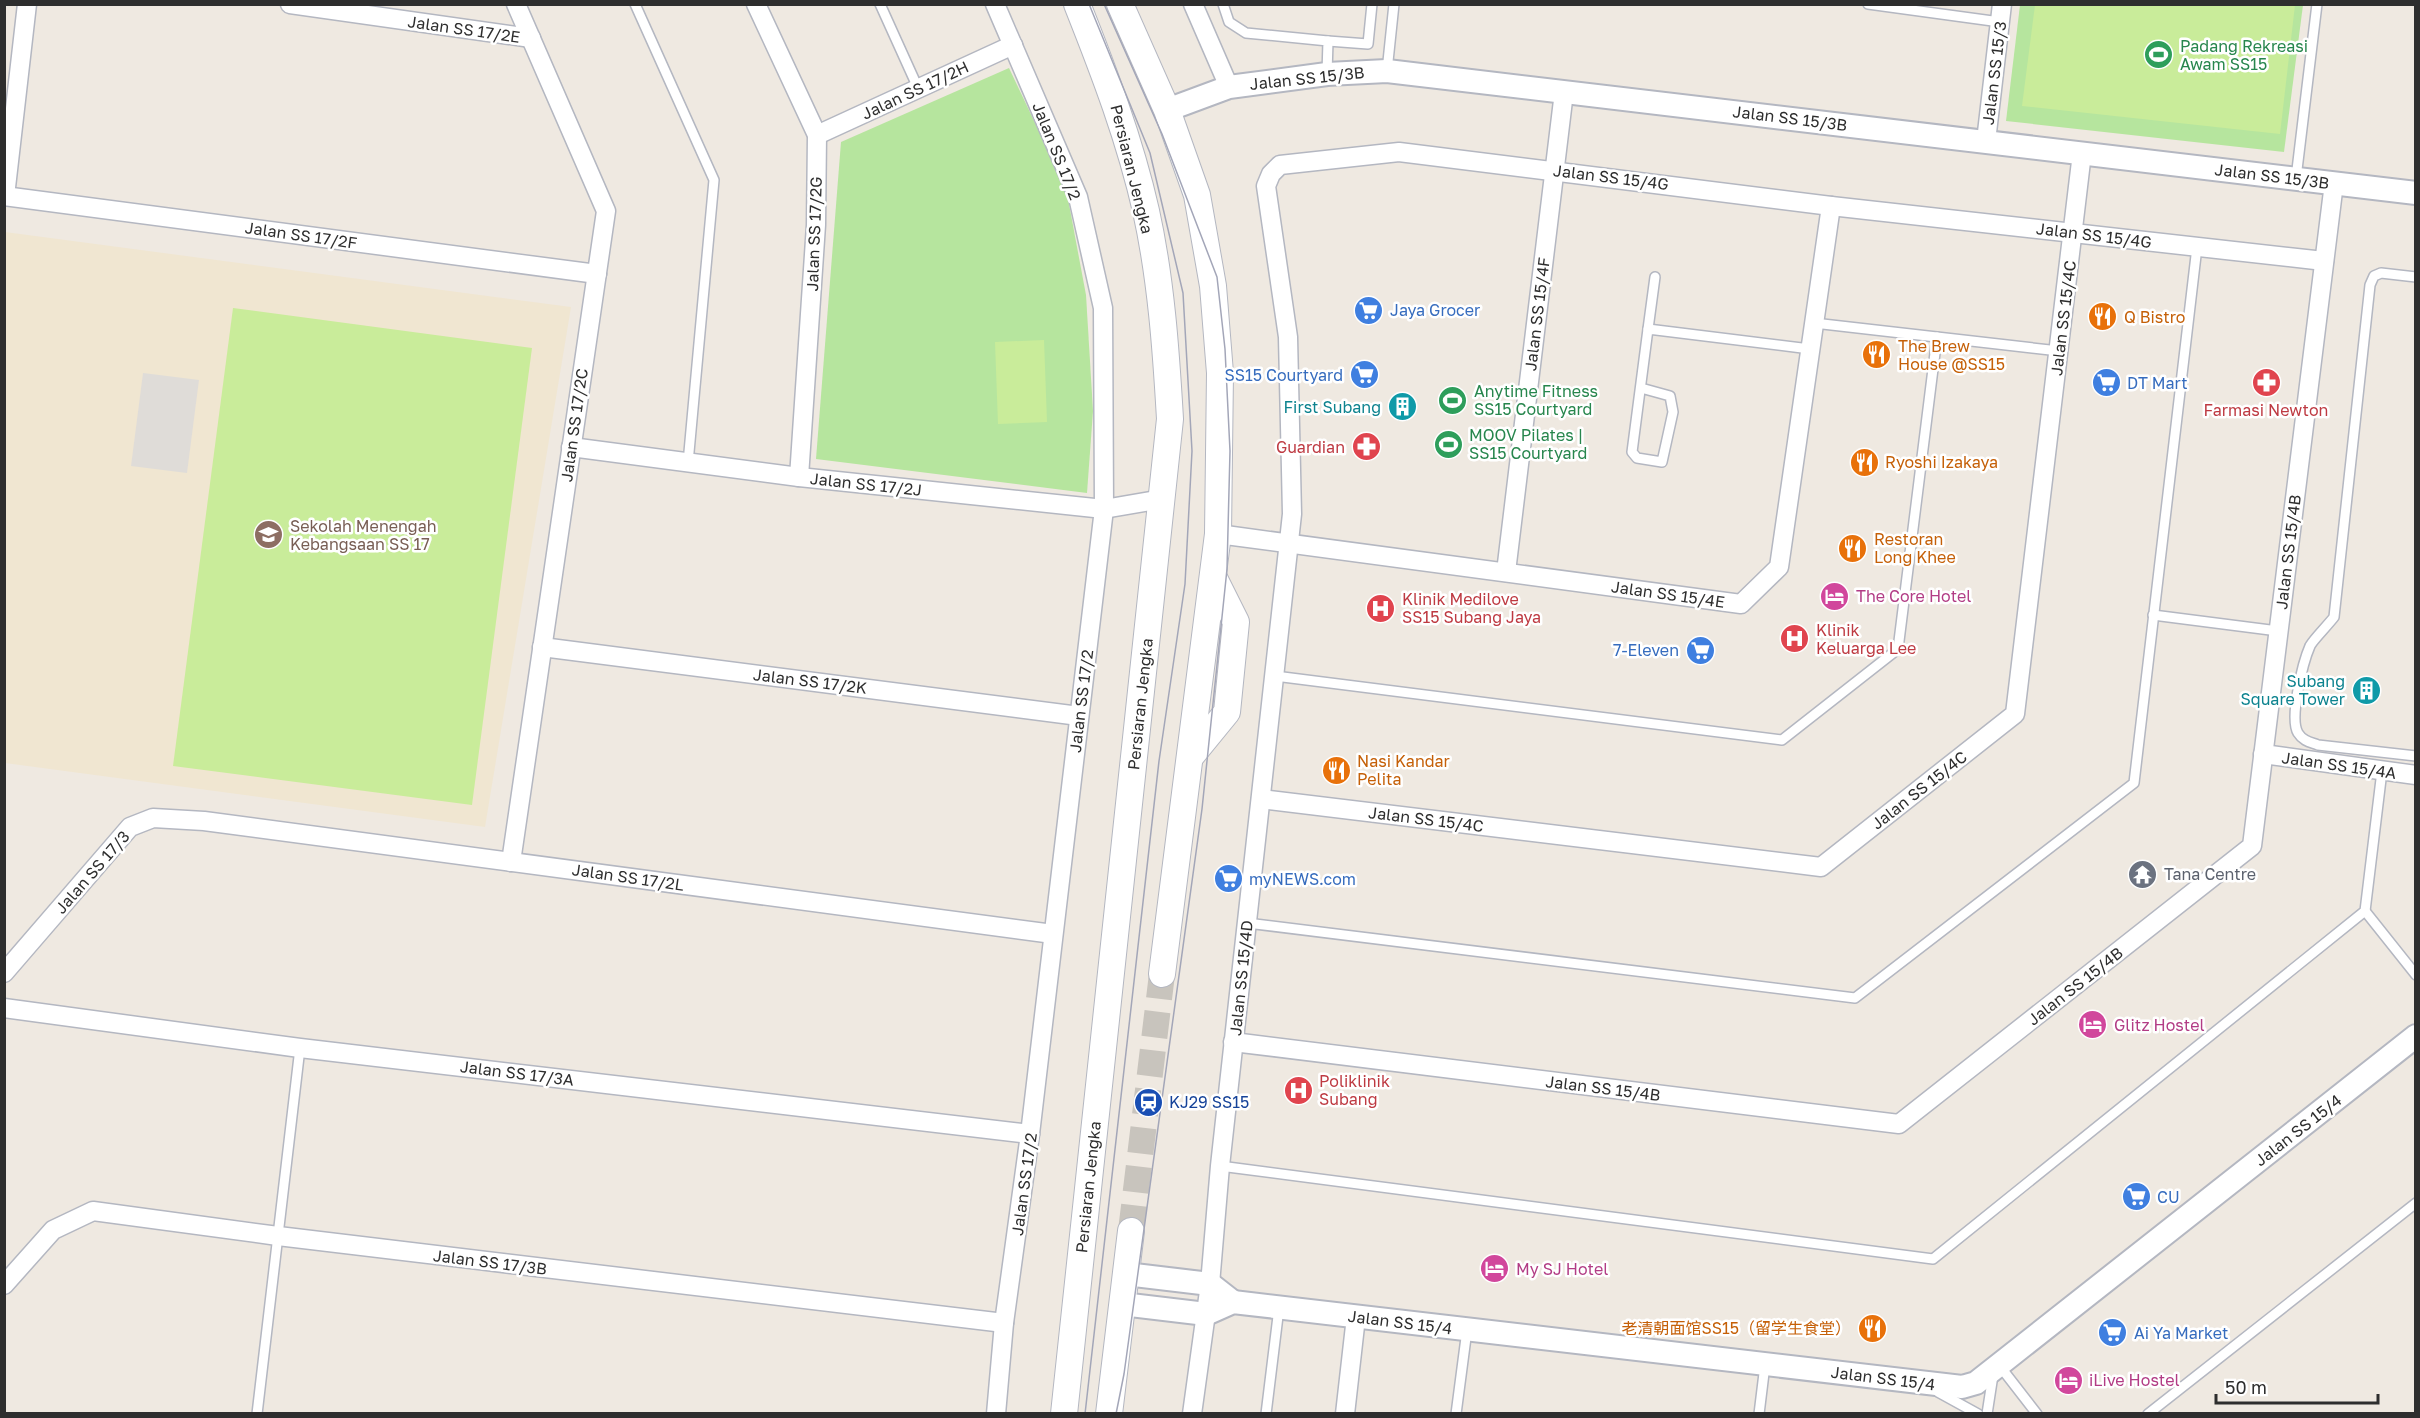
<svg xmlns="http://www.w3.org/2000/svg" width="2420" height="1418" viewBox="0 0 2420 1418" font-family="'Golos Text','Noto Sans SC',sans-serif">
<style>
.education{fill:#f0e6d1}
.green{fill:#b6e59e}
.pitch{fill:#c9ec9a}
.plaza{fill:#dfdcd8}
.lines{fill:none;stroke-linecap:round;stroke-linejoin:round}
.secondary-tunnel{stroke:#c8c4bd;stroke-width:26;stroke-dasharray:26 13;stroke-linecap:butt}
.service-casing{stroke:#b4b7c1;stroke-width:12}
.minor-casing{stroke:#b4b7c1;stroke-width:21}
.tertiary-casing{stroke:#b4b7c1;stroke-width:26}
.secondary-casing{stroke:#b4b7c1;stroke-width:28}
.service{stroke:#fff;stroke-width:9}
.minor{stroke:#fff;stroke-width:18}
.tertiary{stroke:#fff;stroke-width:22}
.secondary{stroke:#fff;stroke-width:26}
.tram{stroke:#a3a6b8;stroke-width:1.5}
.labels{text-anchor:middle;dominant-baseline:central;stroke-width:5;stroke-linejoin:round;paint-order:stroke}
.street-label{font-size:16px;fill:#2e2e2e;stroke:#fff}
.leisure-label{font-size:16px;fill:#27864d;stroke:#fff;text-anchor:start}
.shop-label{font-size:16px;fill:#366cbe;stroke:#fff;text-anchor:start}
.food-label{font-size:16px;fill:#c56008;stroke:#fff;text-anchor:start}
.culture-label{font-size:16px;fill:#0d838f;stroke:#fff;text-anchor:end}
.health-label{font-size:16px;fill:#be3a42;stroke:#fff;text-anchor:start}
.education-label{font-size:16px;fill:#785e54;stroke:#fff;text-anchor:start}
.hotel-label{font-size:16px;fill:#b23c85;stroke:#fff;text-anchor:start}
.worship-label{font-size:16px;fill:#5b616d;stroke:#fff;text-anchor:start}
.transit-label{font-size:16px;fill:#164399;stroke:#fff;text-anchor:start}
</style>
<rect width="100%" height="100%" fill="#efe9e1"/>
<path class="education" d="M5,232L571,307L485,827L5,763Z"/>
<g class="green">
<path d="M2020,5H2303L2284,152L2006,121Z"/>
<path d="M1009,68L1066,188L1086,295L1093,411L1087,493L816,459L841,142Z"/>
</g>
<g class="pitch">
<path d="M2035,5H2295L2280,134L2022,106Z"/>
<path d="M233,308L532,348L472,805L173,766Z"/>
<path d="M1044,340L1047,422L998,424L995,342Z"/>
</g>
<path class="plaza" d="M143,373L199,380L187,473L131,466Z"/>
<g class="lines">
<path class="secondary-tunnel" d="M1131,1231L1162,974"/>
<defs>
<g id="service">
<path d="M635,4L714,180L688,463"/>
<path d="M880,4L918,88"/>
<path d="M1223,4L1229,22L1246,33L1328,41L1327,74"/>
<path d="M1868,4L2000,22"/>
<path d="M1328,41L1368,44L1372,4"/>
<path d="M1387,71L1394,4"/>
<path d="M2296,178L2317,4"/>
<path d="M2416,277L2381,273L2374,276L2370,285L2334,617C2328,625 2312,641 2310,646C2303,662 2289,718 2298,733C2303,741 2310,742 2318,745L2416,756"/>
<path d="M1814,323L2059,351"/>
<path d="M1648,329L1655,277"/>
<path d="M1641,388L1670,396L1673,412L1662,462L1637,458L1632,452L1648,329L1810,349"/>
<path d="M2153,615L2278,631"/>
<path d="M1275,676L1782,740L1898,649L1937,337"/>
<path d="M2365,911L2416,975"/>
<path d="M1247,923L1855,998L2134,783L2197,247"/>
<path d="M1220,1166L1933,1259L2365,911L2382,771"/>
<path d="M1999,1365L2037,1414"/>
<path d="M1938,1392L1978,1414"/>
<path d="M257,1414L300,1048"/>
<path d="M1266,1414L1279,1308"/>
<path d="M1456,1414L1467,1330"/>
<path d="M1759,1414L1765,1365"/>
<path d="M1987,1414L1993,1375"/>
<path d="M2148,1414L2416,1203"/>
</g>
<g id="minor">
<path d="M290,4L531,38"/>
<path d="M756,4L817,135L816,225L799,477"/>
<path d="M995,4L1078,197L1103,308L1104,509L1030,1134L1004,1323L996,1414"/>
<path d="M1193,4L1229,87"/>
<path d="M817,135L1013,45"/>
<path d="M1986,141L2002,4"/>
<path d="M4,196L597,274"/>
<path d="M5,196L27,4"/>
<path d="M571,447L799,477L1104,509L1162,499"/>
<path d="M1218,534L1741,604L1779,567L1831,206"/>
<path d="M1506,572L1564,92"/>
<path d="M542,647L1079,716"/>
<path d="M2263,754L2416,775"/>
<path d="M1261,799L1821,867L2015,714L2082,153"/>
<path d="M511,862L606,211L516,4"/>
<path d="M4,973L130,827L153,818L204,821L1053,934"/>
<path d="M4,1008L300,1048L1030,1134"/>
<path d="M1233,1042L1899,1124L2252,846L2334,183"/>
<path d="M4,1285L53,1230L93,1211L278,1236L1004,1323"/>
<path d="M1192,1414L1210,1284L1220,1166L1292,514L1288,337L1266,186L1271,174L1280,165L1399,152L1831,206L2324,261"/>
<path d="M1345,1414L1356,1317"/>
</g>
<g id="tertiary">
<path d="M1167,110L1229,87L1327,74L1387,71L2416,193"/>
<path d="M1126,1274L1210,1284L1233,1302"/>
<path d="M1122,1304L1206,1314L1233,1302L1962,1387L1976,1383L2416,1036"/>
</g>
<g id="secondary">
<path d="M1120,4L1167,110L1197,195L1213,286L1220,373L1218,534L1162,974"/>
<path d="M1191,756L1227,712L1236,622L1214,578"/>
<path d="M1064,1414L1170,419C1166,350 1161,279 1146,211C1130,140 1104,72 1077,4"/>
<path d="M1109,1414L1131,1231"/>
</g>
</defs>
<use href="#service" class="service-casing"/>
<use href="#minor" class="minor-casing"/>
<use href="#tertiary" class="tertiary-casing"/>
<use href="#secondary" class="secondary-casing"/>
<use href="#service" class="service"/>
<use href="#minor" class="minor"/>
<use href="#tertiary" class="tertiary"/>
<use href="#secondary" class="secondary"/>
<g class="tram">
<path d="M1104,4L1162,134L1217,277L1225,349L1230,451L1227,569L1202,809L1124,1374L1116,1414"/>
<path d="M1085,1414L1159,761L1185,584L1192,451L1183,293L1150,153L1089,4"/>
</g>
</g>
<defs>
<symbol id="stadium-disc" viewBox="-11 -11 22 22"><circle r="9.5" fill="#2e9e5b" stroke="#fff"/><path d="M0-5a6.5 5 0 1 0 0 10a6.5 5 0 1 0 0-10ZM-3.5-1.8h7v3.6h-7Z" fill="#fff"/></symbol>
<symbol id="supermarket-disc" viewBox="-11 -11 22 22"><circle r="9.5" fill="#3f7fe0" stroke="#fff"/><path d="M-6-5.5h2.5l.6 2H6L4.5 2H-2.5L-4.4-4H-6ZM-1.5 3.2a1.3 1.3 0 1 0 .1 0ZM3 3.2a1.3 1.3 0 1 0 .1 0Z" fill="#fff"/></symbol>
<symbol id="restaurant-disc" viewBox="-11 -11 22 22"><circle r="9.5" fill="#e8710a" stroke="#fff"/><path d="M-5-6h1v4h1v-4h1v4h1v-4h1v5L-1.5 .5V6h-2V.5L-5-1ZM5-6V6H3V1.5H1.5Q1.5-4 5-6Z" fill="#fff"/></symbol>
<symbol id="pharmacy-disc" viewBox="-11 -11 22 22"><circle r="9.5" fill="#e0444e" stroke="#fff"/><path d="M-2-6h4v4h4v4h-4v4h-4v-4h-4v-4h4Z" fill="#fff"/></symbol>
<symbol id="building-disc" viewBox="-11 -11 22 22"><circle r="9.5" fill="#0f9aa8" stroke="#fff"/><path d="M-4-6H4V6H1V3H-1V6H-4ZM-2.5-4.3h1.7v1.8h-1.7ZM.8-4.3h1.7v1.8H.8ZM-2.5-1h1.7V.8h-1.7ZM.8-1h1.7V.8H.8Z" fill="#fff"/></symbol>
<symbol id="school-disc" viewBox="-11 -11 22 22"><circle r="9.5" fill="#8d6e63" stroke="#fff"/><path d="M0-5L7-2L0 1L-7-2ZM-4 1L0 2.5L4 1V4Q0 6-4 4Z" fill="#fff"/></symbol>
<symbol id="hotel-disc" viewBox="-11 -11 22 22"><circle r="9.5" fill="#d1479c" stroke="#fff"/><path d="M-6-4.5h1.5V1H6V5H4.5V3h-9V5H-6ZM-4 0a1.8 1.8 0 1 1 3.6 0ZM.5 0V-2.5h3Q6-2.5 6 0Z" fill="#fff"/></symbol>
<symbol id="hospital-disc" viewBox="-11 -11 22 22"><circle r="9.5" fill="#e0444e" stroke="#fff"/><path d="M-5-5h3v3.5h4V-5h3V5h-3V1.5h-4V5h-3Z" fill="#fff"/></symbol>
<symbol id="temple-disc" viewBox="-11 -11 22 22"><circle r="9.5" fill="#6b7280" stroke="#fff"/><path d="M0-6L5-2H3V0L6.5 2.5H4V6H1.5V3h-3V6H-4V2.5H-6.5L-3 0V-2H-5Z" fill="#fff"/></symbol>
<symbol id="station-disc" viewBox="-11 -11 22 22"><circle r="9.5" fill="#1a4fb4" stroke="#fff"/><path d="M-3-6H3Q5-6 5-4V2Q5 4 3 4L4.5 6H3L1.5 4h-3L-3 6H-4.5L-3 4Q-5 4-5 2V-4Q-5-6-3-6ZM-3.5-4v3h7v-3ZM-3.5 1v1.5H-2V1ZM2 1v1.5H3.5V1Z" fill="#fff"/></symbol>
</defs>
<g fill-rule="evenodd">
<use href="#stadium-disc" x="2142" y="38" width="33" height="33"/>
<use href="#supermarket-disc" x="1352" y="294" width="33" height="33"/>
<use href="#restaurant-disc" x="2086" y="300" width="33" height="33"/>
<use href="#restaurant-disc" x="1860" y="338" width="33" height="33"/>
<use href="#supermarket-disc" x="1348" y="358" width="33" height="33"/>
<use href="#pharmacy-disc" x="2250" y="366" width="33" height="33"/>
<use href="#supermarket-disc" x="2090" y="366" width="33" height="33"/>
<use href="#stadium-disc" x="1436" y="384" width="33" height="33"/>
<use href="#building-disc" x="1386" y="390" width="33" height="33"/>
<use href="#stadium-disc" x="1432" y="428" width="33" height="33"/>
<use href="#pharmacy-disc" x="1350" y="430" width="33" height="33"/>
<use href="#restaurant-disc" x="1848" y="446" width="33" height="33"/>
<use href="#school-disc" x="252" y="518" width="33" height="33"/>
<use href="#restaurant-disc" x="1836" y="532" width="33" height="33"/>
<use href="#hotel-disc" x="1818" y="580" width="33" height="33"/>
<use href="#hospital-disc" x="1364" y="592" width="33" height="33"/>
<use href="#hospital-disc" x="1778" y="622" width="33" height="33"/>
<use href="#supermarket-disc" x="1684" y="634" width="33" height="33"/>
<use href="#building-disc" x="2350" y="674" width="33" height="33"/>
<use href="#restaurant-disc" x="1320" y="754" width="33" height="33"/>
<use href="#temple-disc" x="2126" y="858" width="33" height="33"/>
<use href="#supermarket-disc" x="1212" y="862" width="33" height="33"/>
<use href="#hotel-disc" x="2076" y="1008" width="33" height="33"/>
<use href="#hospital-disc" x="1282" y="1074" width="33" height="33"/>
<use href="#station-disc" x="1132" y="1086" width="33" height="33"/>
<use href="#supermarket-disc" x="2120" y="1180" width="33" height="33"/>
<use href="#hotel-disc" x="1478" y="1252" width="33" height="33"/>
<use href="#restaurant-disc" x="1856" y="1312" width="33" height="33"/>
<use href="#supermarket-disc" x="2096" y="1316" width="33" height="33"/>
<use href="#hotel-disc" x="2052" y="1364" width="33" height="33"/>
</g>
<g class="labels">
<g class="street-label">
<text transform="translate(464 29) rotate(8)">Jalan SS 17/2E</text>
<text transform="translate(1994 73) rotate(-83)">Jalan SS 15/3</text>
<text transform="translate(1307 78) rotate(-6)">Jalan SS 15/3B</text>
<text transform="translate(915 90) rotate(-25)">Jalan SS 17/2H</text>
<text transform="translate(1790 118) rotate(7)">Jalan SS 15/3B</text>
<text transform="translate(1057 151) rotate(68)">Jalan SS 17/2</text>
<text transform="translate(1132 169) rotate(76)">Persiaran Jengka</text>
<text transform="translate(2272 176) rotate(7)">Jalan SS 15/3B</text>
<text transform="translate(1611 177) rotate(7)">Jalan SS 15/4G</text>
<text transform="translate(814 234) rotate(-88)">Jalan SS 17/2G</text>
<text transform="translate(301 235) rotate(8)">Jalan SS 17/2F</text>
<text transform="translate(2094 235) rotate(7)">Jalan SS 15/4G</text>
<text transform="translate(1537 314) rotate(-83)">Jalan SS 15/4F</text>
<text transform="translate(2063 318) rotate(-83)">Jalan SS 15/4C</text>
<text transform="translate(574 425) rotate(-82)">Jalan SS 17/2C</text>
<text transform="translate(866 484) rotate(6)">Jalan SS 17/2J</text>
<text transform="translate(2288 552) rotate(-83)">Jalan SS 15/4B</text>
<text transform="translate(1668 594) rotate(8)">Jalan SS 15/4E</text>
<text transform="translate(810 681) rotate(7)">Jalan SS 17/2K</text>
<text transform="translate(1081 701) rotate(-83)">Jalan SS 17/2</text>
<text transform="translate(1140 704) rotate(-84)">Persiaran Jengka</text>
<text transform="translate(2339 765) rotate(8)">Jalan SS 15/4A</text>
<text transform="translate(1919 790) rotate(-38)">Jalan SS 15/4C</text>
<text transform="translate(1426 819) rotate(7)">Jalan SS 15/4C</text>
<text transform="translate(92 872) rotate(-49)">Jalan SS 17/3</text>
<text transform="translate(628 877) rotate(8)">Jalan SS 17/2L</text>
<text transform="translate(1241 978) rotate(-84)">Jalan SS 15/4D</text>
<text transform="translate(2075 986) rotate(-38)">Jalan SS 15/4B</text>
<text transform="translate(517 1073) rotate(7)">Jalan SS 17/3A</text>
<text transform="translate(1603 1088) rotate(7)">Jalan SS 15/4B</text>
<text transform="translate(2298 1130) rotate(-38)">Jalan SS 15/4</text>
<text transform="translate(1024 1184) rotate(-82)">Jalan SS 17/2</text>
<text transform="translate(1088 1187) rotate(-84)">Persiaran Jengka</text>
<text transform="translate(490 1262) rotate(7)">Jalan SS 17/3B</text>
<text transform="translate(1400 1322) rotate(7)">Jalan SS 15/4</text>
<text transform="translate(1883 1378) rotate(7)">Jalan SS 15/4</text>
</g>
<g class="leisure-label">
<text x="2180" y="46">Padang Rekreasi<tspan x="2180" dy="18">Awam SS15</tspan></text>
<text x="1474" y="391">Anytime Fitness<tspan x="1474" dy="18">SS15 Courtyard</tspan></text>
<text x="1469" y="435">MOOV Pilates |<tspan x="1469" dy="18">SS15 Courtyard</tspan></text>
</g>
<g class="shop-label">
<text x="1390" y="310">Jaya Grocer</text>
<text x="1343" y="375" text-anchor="end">SS15 Courtyard</text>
<text x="2127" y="383">DT Mart</text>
<text x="1679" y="650" text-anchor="end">7-Eleven</text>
<text x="1249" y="879">myNEWS.com</text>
<text x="2157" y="1197">CU</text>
<text x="2134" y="1333">Ai Ya Market</text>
</g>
<g class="food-label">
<text x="2124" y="317">Q Bistro</text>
<text x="1898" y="346">The Brew<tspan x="1898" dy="18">House @SS15</tspan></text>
<text x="1885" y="462">Ryoshi Izakaya</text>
<text x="1874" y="539">Restoran<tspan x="1874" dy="18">Long Khee</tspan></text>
<text x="1357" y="761">Nasi Kandar<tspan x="1357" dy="18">Pelita</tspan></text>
<text x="1851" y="1328" text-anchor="end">老清朝面馆SS15（留学生食堂）</text>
</g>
<g class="culture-label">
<text x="1381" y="407">First Subang</text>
<text x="2345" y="681">Subang<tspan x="2345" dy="18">Square Tower</tspan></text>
</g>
<g class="health-label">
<text x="2266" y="410" text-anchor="middle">Farmasi Newton</text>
<text x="1345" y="447" text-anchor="end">Guardian</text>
<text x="1402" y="599">Klinik Medilove<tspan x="1402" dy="18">SS15 Subang Jaya</tspan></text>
<text x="1816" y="630">Klinik<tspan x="1816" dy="18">Keluarga Lee</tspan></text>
<text x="1319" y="1081">Poliklinik<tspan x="1319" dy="18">Subang</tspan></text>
</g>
<g class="education-label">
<text x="290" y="526">Sekolah Menengah<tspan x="290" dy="18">Kebangsaan SS 17</tspan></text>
</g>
<g class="hotel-label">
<text x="1856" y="596">The Core Hotel</text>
<text x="2114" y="1025">Glitz Hostel</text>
<text x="1516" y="1269">My SJ Hotel</text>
<text x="2089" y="1380">iLive Hostel</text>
</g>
<g class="worship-label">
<text x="2164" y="874">Tana Centre</text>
</g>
<g class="transit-label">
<text x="1169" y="1102">KJ29 SS15</text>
</g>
</g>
<rect width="2420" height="1418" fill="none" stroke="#2e2e2e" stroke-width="12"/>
<path d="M2216 1394v9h162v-9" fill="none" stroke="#2e2e2e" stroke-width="3"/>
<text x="2225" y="1394" font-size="18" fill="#2e2e2e" stroke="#ffffff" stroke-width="4.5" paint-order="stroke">50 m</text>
</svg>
